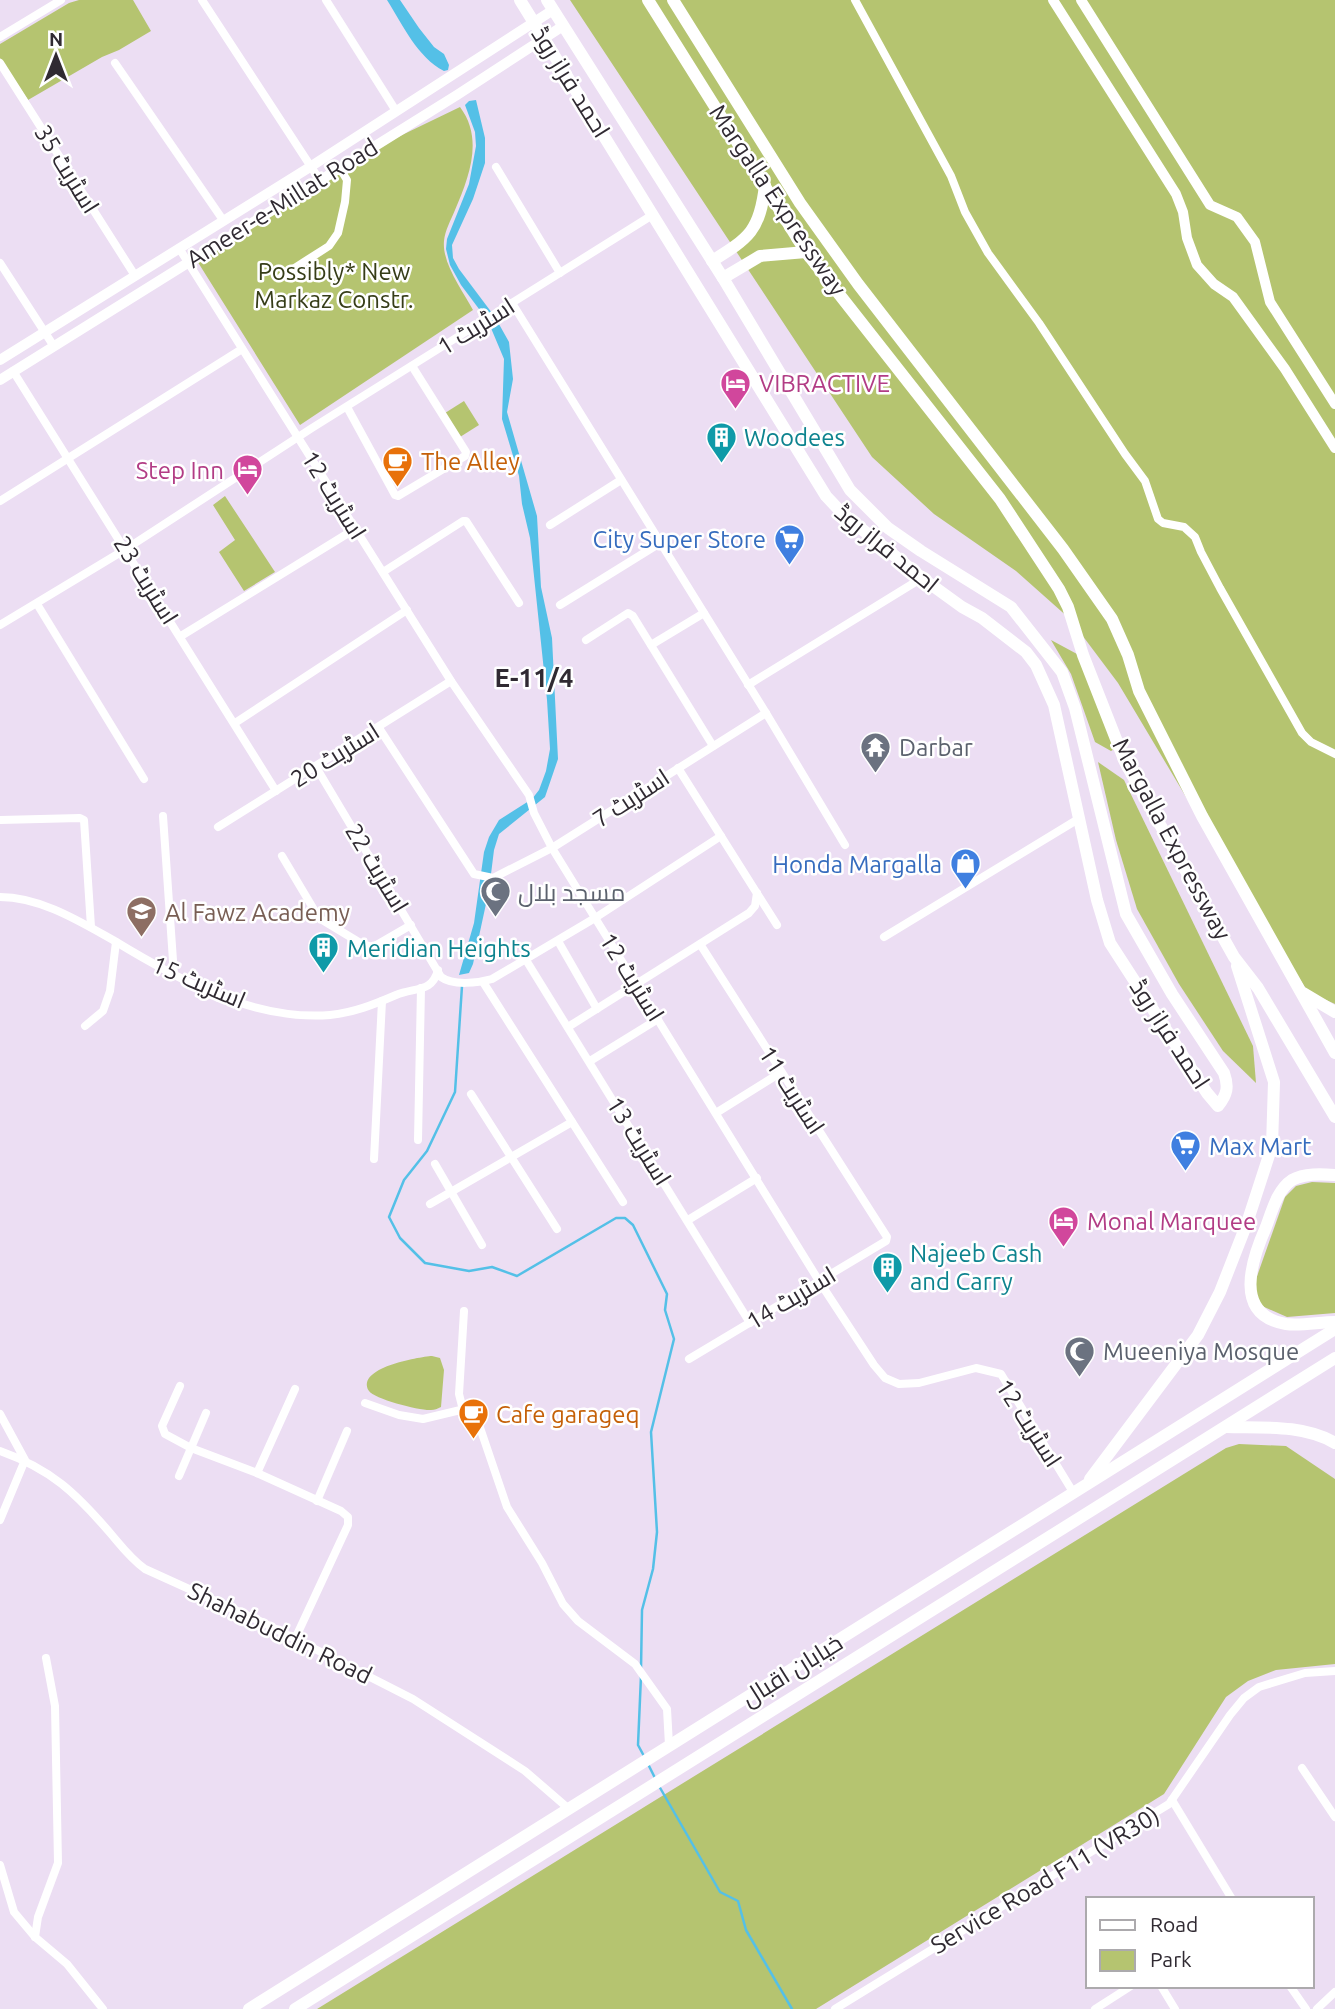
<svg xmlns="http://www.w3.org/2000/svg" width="1335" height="2009" viewBox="0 0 1335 2009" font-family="Ubuntu,Cairo,sans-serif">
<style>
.green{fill:#b5c470}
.water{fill:#54c0e7}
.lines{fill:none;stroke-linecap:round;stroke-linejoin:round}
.stream{stroke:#54c0e7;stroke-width:2.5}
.street{stroke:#fff;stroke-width:8}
.secondary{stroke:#fff;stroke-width:10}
.primary{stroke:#fff;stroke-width:12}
.labels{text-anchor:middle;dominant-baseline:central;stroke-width:5;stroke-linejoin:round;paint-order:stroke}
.street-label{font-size:24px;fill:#302a32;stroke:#fff}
.park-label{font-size:24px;fill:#363d18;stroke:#fff}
.hotel-label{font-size:24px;fill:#b23c85;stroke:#fff;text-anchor:start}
.culture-label{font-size:24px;fill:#0d838f;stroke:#fff;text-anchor:start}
.food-label{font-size:24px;fill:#c56008;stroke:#fff;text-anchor:start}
.shop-label{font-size:24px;fill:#366cbe;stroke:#fff;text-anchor:end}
.worship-label{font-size:24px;fill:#5b616d;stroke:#fff;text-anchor:start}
.education-label{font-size:24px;fill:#785e54;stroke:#fff;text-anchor:start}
.neighbourhood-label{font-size:26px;font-weight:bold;fill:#302a32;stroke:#fff}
</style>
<rect width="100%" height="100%" fill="#ecdef3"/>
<g class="green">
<path d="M79,0H133L151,31L119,50L102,57L28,100L0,58V44L69,3Z"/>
<path d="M570,0H1335V1004L1308,992L1232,874L1118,683L1070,619L1016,571L934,514L872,457Z"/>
<path d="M460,107C484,139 469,177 455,210C451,220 445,230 444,241C442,264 463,291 473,310L300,425L194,256L373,149Z"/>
<path d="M464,401L479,425L460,437L445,413Z"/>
<path d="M225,496L275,572L244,591L219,552L235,540L213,505Z"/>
<path d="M1051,640L1077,654L1116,748L1111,751L1095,742L1071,674Z"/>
<path d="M1098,762L1124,780L1253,1046L1256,1083L1223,1051L1179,984L1137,909L1116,840Z"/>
<path d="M1312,1182L1335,1183V1313L1287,1317L1262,1306L1257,1298L1255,1282L1285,1197L1296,1186Z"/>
<path d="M432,1356L440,1358L444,1370L441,1407C437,1409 435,1410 431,1410C421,1411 374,1399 369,1391C355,1368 418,1357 432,1356Z"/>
<path d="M1239,1444L1286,1446L1335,1479V1664L1276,1670L1248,1681L1226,1697L1164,1794L816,2009H317L1226,1448Z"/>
</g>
<g class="water">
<path d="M387,0H400L419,28L434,47L444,54L449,65L448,70L444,71C417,57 403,25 387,0Z"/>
<path d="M476,100L485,138V163L473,199L452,245L453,258L459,269L495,317L509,342L513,379L507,412L537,516L541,587L552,638L558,759L545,797L499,834L494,850L489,890L473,964L469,973L459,975L474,923L484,852L489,837L499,820L532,799L539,790L546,771L550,749L547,700L530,538L522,504L519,476L502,419L504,359L488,321L461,285L450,265L446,249L447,239L469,184L476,146L475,132L465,105L469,101Z"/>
</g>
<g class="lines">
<g class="stream">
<path d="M462,986L455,1092L427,1151L404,1180L389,1217L400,1238L425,1263L469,1271L492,1267L517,1276L616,1218H625L633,1225L667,1294L665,1310L674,1339L651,1432L657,1532L653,1569L642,1610L641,1669"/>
<path d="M641,1676L638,1745L645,1758"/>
<path d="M648,1764L656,1780"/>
<path d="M659,1786L720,1892L738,1901L746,1930L792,2009"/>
</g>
<g class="street">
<path d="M202,0L319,179"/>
<path d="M326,0L396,111"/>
<path d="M855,0L951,176L965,212L988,253L1039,323L1125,454L1145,481L1158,519L1163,523L1184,527L1195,537L1201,552L1220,588L1302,733L1311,742L1335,754"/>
<path d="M0,37L61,0"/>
<path d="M0,63L134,274"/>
<path d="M115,63L223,220"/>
<path d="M496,167L560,273"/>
<path d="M179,248L451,681L529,795L534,813L552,848L819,1281L874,1365L885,1378L899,1384L919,1383L976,1368L1001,1374L1073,1492"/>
<path d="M0,263L53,345"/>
<path d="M282,276L329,246L338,233L345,202L347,180L339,167"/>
<path d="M512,303L766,713L845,845"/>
<path d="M13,371L276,791"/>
<path d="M347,407L395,495L398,496L465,456L466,452L412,366"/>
<path d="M0,501L242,349"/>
<path d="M550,525L621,480"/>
<path d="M383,572L463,521H466L519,603"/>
<path d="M37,604L144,779"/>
<path d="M560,605L660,543"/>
<path d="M0,625L126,549L312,428L654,214"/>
<path d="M181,636L355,529"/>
<path d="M586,640L628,613L633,616L713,746"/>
<path d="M651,645L704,613"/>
<path d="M748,685L922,578"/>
<path d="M235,723L407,610"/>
<path d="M379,728L474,874L493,878L552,848L766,713"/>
<path d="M316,767L441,977C453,986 478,983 492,979L595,918L721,836"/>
<path d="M678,768L777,925"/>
<path d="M163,816L174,975"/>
<path d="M0,820L80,818L84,820L91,927"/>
<path d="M218,827L451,681"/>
<path d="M282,856L319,918L362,944L373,947L411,925"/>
<path d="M0,897C40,897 79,921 113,940C177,979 252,1021 330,1015C353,1013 375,1004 396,995C415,987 432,993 438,970"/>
<path d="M884,937L1080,818"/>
<path d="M558,941L597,1009"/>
<path d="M526,960L750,1323"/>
<path d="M483,982L623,1202"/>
<path d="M85,1026L103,1011L110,991L116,942"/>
<path d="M568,1027L749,913L755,906L757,893"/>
<path d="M590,1061L658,1019"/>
<path d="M471,1094L557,1229"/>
<path d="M716,1113L780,1073"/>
<path d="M418,1140L421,988"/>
<path d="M374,1159L382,1001"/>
<path d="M435,1164L482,1245"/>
<path d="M430,1204L572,1122"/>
<path d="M688,1220L757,1178"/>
<path d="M689,1359L886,1241L887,1237L700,944"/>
<path d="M180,1386L162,1426L165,1434L191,1448L257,1473L341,1511L348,1517V1525L295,1639"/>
<path d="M365,1403L399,1415L423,1419L473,1407L507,1507L542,1563L563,1604L578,1621L635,1664L667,1709L669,1745"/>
<path d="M463,1410L459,1394L464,1311"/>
<path d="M0,1414L25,1460L0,1520"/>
<path d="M0,1451C51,1469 76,1493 111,1534C122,1547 131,1559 145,1569L264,1623L413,1699L525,1771L569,1809"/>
<path d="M257,1473L295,1389"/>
<path d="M179,1476L206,1413"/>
<path d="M317,1501L347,1431"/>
<path d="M1302,1768L1335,1817"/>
<path d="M1172,1800L1232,1899"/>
<path d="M0,1865L14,1912L35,1937L67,1964L103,2009"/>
<path d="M35,1937L38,1917L58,1863L55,1706L46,1658"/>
<path d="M1161,1986L1175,2009"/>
<path d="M1290,1986L1306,2009"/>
<path d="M835,2009L1169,1804L1230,1715L1244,1698L1259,1687L1305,1673L1335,1671"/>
<path d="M1095,2009L1131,1986"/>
<path d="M1317,2009L1335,1992"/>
</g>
<g class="secondary">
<path d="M1053,0L1176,194L1183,212L1187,238L1197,265L1214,284L1233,297L1285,369L1335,448"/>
<path d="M1081,0L1210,205L1237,217L1255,242L1270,302L1335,404"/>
<path d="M0,360L310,167L553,10"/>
<path d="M0,380L457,95L563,26"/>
</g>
<g class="primary">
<path d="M520,0L826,496L842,513L922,578L962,607L982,618L1026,652L1036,665L1054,705L1097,900L1110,943L1207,1093L1218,1106C1227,1095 1229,1087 1224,1073L1172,994L1126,914L1075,708L1062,672L1011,607L921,551L888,528L850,490L723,278L547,0"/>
<path d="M648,0L806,252L1000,499L1059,589L1068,607L1083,655L1125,762L1234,957L1258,988L1335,1117"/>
<path d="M673,0L800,203L858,284L1063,549L1112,619L1128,655L1139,691L1202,816L1335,1053"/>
<path d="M712,261C749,238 760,231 765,185"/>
<path d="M723,278L760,256L806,252"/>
<path d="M1303,993L1335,1012"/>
<path d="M1335,1175C1322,1174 1304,1173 1292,1180C1277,1190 1272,1211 1266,1227C1251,1261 1233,1315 1286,1324C1301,1326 1320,1322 1335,1322"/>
<path d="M1226,1427C1261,1428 1303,1424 1335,1443"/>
<path d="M1090,1479L1198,1335L1220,1292L1247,1223L1272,1146L1274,1082L1237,966"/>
<path d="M249,2009L1335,1329"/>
<path d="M295,2009L1335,1358"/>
</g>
</g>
<defs>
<symbol id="hotel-pin" viewBox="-11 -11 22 30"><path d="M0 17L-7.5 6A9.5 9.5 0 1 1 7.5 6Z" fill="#d1479c" stroke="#fff"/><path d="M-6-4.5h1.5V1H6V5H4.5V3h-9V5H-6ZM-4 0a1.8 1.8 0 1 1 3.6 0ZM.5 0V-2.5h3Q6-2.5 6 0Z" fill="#fff"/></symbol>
<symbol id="building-pin" viewBox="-11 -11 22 30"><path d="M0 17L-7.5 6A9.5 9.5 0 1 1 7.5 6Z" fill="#0f9aa8" stroke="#fff"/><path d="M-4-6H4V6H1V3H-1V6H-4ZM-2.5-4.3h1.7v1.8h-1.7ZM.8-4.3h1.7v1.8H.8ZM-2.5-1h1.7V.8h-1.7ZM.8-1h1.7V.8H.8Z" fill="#fff"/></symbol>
<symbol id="cafe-pin" viewBox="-11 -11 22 30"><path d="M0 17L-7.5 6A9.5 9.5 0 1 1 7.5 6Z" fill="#e8710a" stroke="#fff"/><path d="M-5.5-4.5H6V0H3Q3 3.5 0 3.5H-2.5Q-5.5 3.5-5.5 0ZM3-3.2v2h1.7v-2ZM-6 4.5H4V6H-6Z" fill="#fff"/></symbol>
<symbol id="supermarket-pin" viewBox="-11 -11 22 30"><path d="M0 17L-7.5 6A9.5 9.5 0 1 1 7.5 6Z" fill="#3f7fe0" stroke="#fff"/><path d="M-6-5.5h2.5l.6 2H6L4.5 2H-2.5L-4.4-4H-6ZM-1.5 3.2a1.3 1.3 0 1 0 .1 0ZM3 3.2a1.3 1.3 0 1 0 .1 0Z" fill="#fff"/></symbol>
<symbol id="temple-pin" viewBox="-11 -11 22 30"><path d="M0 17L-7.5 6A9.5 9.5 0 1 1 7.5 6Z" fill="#6b7280" stroke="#fff"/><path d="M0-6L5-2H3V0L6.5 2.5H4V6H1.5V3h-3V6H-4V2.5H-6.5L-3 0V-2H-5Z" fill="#fff"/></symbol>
<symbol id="shop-pin" viewBox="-11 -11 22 30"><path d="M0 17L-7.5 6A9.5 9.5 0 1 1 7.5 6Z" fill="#3f7fe0" stroke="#fff"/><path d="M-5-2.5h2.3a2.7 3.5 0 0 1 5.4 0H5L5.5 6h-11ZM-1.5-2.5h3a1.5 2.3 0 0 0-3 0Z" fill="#fff"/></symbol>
<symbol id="mosque-pin" viewBox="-11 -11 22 30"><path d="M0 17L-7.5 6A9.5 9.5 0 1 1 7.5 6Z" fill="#6b7280" stroke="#fff"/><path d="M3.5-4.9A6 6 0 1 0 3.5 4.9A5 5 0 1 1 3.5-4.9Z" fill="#fff"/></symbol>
<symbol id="school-pin" viewBox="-11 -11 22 30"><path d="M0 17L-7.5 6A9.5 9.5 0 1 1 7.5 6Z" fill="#8d6e63" stroke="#fff"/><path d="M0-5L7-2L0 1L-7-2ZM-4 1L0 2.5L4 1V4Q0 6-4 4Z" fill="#fff"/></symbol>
</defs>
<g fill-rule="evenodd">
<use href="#hotel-pin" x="718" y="366" width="35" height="47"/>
<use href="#building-pin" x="704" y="420" width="35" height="47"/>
<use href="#cafe-pin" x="380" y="444" width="35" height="47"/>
<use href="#hotel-pin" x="230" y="452" width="35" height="47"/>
<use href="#supermarket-pin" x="772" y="522" width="35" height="47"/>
<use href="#temple-pin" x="858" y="730" width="35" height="47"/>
<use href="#shop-pin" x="948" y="846" width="35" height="47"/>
<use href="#mosque-pin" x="478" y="874" width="35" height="47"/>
<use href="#school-pin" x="124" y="894" width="35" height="47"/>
<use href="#building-pin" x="306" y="930" width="35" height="47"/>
<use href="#supermarket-pin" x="1168" y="1128" width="35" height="47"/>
<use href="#hotel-pin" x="1046" y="1204" width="35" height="47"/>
<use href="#building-pin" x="870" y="1250" width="35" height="47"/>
<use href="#mosque-pin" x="1062" y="1334" width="35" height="47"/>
<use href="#cafe-pin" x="456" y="1396" width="35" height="47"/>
</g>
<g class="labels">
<g class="street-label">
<text transform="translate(571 82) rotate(58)">احمد فراز روڈ</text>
<text transform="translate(67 169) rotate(58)">اسٹریٹ 35</text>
<text transform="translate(778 200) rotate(56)">Margalla Expressway</text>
<text transform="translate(282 203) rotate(-32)">Ameer-e-Millat Road</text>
<text transform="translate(476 326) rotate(-32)">اسٹریٹ 1</text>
<text transform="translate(334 495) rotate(58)">اسٹریٹ 12</text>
<text transform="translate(887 548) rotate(39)">احمد فراز روڈ</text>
<text transform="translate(146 580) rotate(58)">اسٹریٹ 23</text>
<text transform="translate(335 755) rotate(-32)">اسٹریٹ 20</text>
<text transform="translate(631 798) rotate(-33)">اسٹریٹ 7</text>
<text transform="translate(1172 839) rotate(62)">Margalla Expressway</text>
<text transform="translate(377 868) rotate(59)">اسٹریٹ 22</text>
<text transform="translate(632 977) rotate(58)">اسٹریٹ 12</text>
<text transform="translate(199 982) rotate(23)">اسٹریٹ 15</text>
<text transform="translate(1170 1034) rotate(57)">احمد فراز روڈ</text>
<text transform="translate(792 1090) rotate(57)">اسٹریٹ 11</text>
<text transform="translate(639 1141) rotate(58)">اسٹریٹ 13</text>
<text transform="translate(791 1298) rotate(-31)">اسٹریٹ 14</text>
<text transform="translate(1029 1423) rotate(57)">اسٹریٹ 12</text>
<text transform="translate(280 1633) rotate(26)">Shahabuddin Road</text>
<text transform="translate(792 1670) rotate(-32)">خیابان اقبال</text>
<text transform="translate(1045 1880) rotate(-31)">Service Road F11 (VR30)</text>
</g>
<g class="park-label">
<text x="334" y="271">Possibly* New<tspan x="334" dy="28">Markaz Constr.</tspan></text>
</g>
<g class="hotel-label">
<text x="759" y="383">VIBRACTIVE</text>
<text x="224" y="470" text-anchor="end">Step Inn</text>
<text x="1087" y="1221">Monal Marquee</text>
</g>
<g class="culture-label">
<text x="744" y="437">Woodees</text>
<text x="347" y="948">Meridian Heights</text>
<text x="910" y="1253">Najeeb Cash<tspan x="910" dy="28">and Carry</tspan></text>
</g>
<g class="food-label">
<text x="421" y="461">The Alley</text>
<text x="496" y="1414">Cafe garageq</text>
</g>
<g class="shop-label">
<text x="766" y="539">City Super Store</text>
<text x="942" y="864">Honda Margalla</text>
<text x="1209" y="1146" text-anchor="start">Max Mart</text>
</g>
<g class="worship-label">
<text x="899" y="747">Darbar</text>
<text x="518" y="892">مسجد بلال</text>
<text x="1103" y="1351">Mueeniya Mosque</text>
</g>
<g class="education-label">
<text x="165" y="912">Al Fawz Academy</text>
</g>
<g class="neighbourhood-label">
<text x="534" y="677">E-11/4</text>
</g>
</g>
<rect x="1086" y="1897" width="228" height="91" fill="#ffffff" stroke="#acaaad" stroke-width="2"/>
<rect x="1100" y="1920" width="35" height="10" fill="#ffffff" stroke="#acaaad" stroke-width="2"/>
<text x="1150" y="1932" font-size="21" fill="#302a32">Road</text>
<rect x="1100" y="1950" width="35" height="21" fill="#b5c470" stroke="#acaaad" stroke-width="2"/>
<text x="1150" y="1967" font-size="21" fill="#302a32">Park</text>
<g transform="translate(56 56)" stroke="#ffffff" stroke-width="5" paint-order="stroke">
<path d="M0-5L12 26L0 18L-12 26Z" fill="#302a32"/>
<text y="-10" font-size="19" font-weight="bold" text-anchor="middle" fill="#302a32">N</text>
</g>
</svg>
